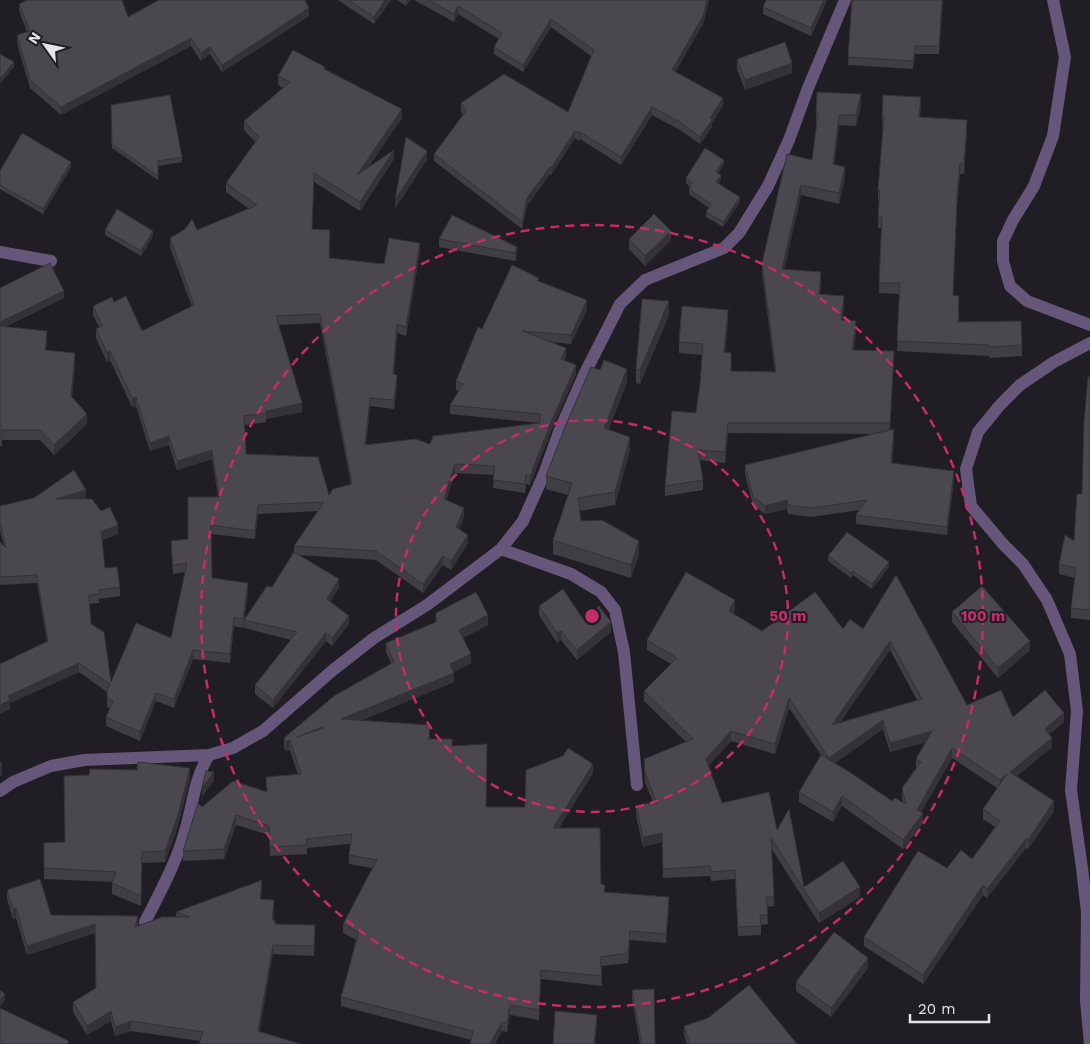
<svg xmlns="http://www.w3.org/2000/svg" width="1090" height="1044" viewBox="0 0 1090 1044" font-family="'Work Sans',sans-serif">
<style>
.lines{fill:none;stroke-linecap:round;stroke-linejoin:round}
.minor{stroke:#66577a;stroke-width:12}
.wall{fill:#403d43;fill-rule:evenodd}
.shaded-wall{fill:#343237}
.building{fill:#4a474e;stroke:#343237;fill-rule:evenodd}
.ring{fill:none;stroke:#c62c69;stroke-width:2.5;stroke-dasharray:9 6}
.centre{fill:#c62c69;stroke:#201e24;stroke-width:2.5}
.ring-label{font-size:15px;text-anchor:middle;font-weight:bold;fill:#c62c69;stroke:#201e24;stroke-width:4;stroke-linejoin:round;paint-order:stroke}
</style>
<rect width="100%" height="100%" fill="#201e24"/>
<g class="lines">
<g class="minor">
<path d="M1053,0L1065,57L1053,136L1034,186L1013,220L1003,241V261L1010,286L1027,301L1090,325"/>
<path d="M0,252L51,261"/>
<path d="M501,549L571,574L601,592L615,610L624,652L637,785"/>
<path d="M0,791L13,782L51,766L84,760L209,755L233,748L263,731L333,670L374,638L427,605L501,549L523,521L544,474L559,432L585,373L620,304L645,280L724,248L739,233L768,186L789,140L808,88L845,0"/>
<path d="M145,922C160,892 176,864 185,831C193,805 194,779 209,755"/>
<path d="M1090,1044L1086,1000L1087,912L1082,868L1071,790L1077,711L1070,654L1047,600L1023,564L1003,544L971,506L966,469L978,432L1000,405L1020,385L1054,362L1090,343"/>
</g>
</g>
<g class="wall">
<path d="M25,0H122L128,17L309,16L222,72L210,54L201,61L191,46L61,115L30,88L17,43V35L27,32L19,11V4L25,1Z"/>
<path d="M338,0H391L374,24Z"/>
<path d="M397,0H410L406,6Z"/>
<path d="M414,0H709L703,24L675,72L723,105L712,123V127L700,144L680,130L652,115L621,165L580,139L579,141L575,138L551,175L550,174L527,206L522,229L434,161V154L463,115L461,111V103L568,112L591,56L551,27L523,72L494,54V47L499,39L458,14L454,22Z"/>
<path d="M827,0L811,36L763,14V7Z"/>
<path d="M852,0H943L939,54H915L913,69L848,65Z"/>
<path d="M737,59L792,73L745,90L737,69Z"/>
<path d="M325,69L402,118L368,167L394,159L360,211L314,182L312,229L330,258L384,264L420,252L406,336L397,333L394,375L397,384L394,409L370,406L366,445L430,444L539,423L450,414V405L459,391L456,390V381L482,329L539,281L587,309L571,344L551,342L566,357L564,361L576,374L552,429L530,485L526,484L525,493L493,488L494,475L455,473L446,500L464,517L459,529L468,543L451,570L443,565L423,593L376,560L299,555L339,588L330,601L349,624L332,646L326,641L273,708L255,694V685L291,640L244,628V620L272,587L294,552V546L318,511L258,514L255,539L211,534L212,578L248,592L243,628L234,626L230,663L193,659L174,708L156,701L140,741L106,726V717L110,708L107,707V692L79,672L10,703V709L0,714L47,642L37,583L0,585V542L4,546L0,530V506L86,499L118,534L102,540L105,568L120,587V596L99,599V603L89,604L91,624L111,682L171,638L185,572L173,574L171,550V541L188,539L218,497L212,459L177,470L169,445L150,451L136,406L132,407L110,360L107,362L96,338V329L99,327L93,315V306L114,302L142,331L192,307L170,247V238L197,230L249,209L226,192V183L255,142L244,130V121L283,88L278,85V76ZM320,323L351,485L329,495L246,454L244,425L266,422V419L302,412L278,325Z"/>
<path d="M111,105L182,157V162L158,166V180L112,148Z"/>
<path d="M861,105L856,126L839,125L834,165L845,177L839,204L801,195L784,270L821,283L820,294L844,307L842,320L856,332L854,350L894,361L890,430L894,437L892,463L954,480L947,535L856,524V515L860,510L811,517L788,514L787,509L765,514L753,505L745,474V465L874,434L728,433L725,463L700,460L703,480V490L665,496V486L696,413L700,384L702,355L679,353V342L728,320L725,352L731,371L775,372L762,273V263L812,160L817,124H816V114Z"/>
<path d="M921,107L920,117L967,130L964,174H960L957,207L953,295L959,306V322L1022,345V356L990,358L989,356L897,351L900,294L879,293L881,228H878L879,201H878V190L883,127H882V116Z"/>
<path d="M724,164L718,173L721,180L718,183L740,202L723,227L706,217V212L709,208L689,194V189L690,187L686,183V178Z"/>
<path d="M71,167L43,214L0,189V171Z"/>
<path d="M105,230L153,236L141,256L105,235Z"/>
<path d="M439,239L517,247V255L515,261L439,247Z"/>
<path d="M629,239L671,240L645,266L629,249Z"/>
<path d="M0,288L64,298L5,327L47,342L46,350L75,363L72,397L87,424L54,455L40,440H2V446H0Z"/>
<path d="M669,315L640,384L636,383V369Z"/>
<path d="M1090,377V620L1071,618V608L1075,578L1059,574V564L1074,541L1082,494Z"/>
<path d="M627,382L608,430L630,450L615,505L580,511L581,521L639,554L631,578L553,554V540L568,495L546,489V476Z"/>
<path d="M828,556L889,567L872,589L853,575L851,578L828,561Z"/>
<path d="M896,575L967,705L1013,717L1064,722L1049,734L1052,747L1017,776L1054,811L1028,849L1026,848L987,898L983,895L923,984L864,946V937L947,868L972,859L995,827L983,819V809L997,788L952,758L921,812L923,823L903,849L842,806L833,822L799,802V792L821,755L789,708L775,754L731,741L708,766L722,803L777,830L804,887L860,897L819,923L771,848L774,906L767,907L768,924L761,925V935L738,936L735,879L711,881L710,876L663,878L662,842L643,847L636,816V806L653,802L645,782L644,759L686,742L644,701V691L671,664L647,650V640L735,610L733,614L762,631L863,629ZM890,650L917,700L840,722ZM883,729L890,752L926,742L916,759V768L902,788V797L903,802L892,801L835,763Z"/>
<path d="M539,606L583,619L611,632L577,660L561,640L557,643L539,615Z"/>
<path d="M952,612L1030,650L998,678L952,622Z"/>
<path d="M436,613L488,625L463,638L471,663L453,672L454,682L360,721L430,739L452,746L487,807H525L593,773L558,828L601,884L605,892L669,906L666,943L630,940L628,963L601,966L602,986L541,979L539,1020L510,1015L507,1032L502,1031L495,1044H470L471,1040L341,1006V997L356,940L343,933V924L372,868L349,864V855L350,844L307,848V854L270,856L269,835L236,825L224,859L183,861V851L202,807L267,791L266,777L298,775L290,750L286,751L284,747V738L391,663L386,652V643L436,622Z"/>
<path d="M190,778L177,829L165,862L142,863L141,906L112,894V882L44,879V843L65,842Z"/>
<path d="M262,889L261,899L274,910L273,920L275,924L315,935L314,956L273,954L200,1041L131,1031L115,1036L111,1021L87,1035L73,1012V1002L96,988L95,933L27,955L16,918L13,919L7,899V890L51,915L138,926L176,917V912Z"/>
<path d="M868,968L831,1017L796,991V982Z"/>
<path d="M632,990L655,1044H640L632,999Z"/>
<path d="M684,1026L797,1044H687L684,1035Z"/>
</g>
<g class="shaded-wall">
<path d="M385,0H391L374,24V17Z"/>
<path d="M406,0H410L406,6Z"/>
<path d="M707,0H709L703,24L672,78V70Z"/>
<path d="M824,0H827L811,36V28Z"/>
<path d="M942,0H943L939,54V46Z"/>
<path d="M458,6V14L454,22V14Z"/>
<path d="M309,8V16L222,72V65Z"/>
<path d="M551,19V27L523,72V65Z"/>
<path d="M191,38V46L61,115V107Z"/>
<path d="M210,47V54L201,61V53Z"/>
<path d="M14,62V67L0,84V79Z"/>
<path d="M792,63V73L745,90V80Z"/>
<path d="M861,94V105L856,126V115Z"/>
<path d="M723,98V105L712,123V127L700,144V137L710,118Z"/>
<path d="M652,107V115L621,165V157Z"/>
<path d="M402,109V118L357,184V175Z"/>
<path d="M839,115V125L833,175V164Z"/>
<path d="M967,120V130L964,174V164Z"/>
<path d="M575,131V138L551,175V168Z"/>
<path d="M580,132V139L579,141V133Z"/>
<path d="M394,150V159L360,211V202Z"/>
<path d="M427,151V160L395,209V200Z"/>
<path d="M724,160V164L716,176V172Z"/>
<path d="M71,162V167L43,214V209Z"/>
<path d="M960,164V174L957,207L953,306L957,196Z"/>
<path d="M550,167V174L527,206L522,229V222L527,198Z"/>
<path d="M845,167V177L839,204V193Z"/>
<path d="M721,175V180L716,187V182Z"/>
<path d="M801,185V195L782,280V269Z"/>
<path d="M740,197V202L723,227V222Z"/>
<path d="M153,231V236L141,256V251Z"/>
<path d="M671,231V240L645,266V256Z"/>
<path d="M420,243V252L406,336V327Z"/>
<path d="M517,247V255L515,261V253Z"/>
<path d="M821,272V283L819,304V294Z"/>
<path d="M64,291V298L0,329V322Z"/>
<path d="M844,296V307L841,330V320Z"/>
<path d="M587,300V309L571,344V335Z"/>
<path d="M669,301V315L640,384V370Z"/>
<path d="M728,310V320L724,363V352Z"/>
<path d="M856,321V332L852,360V350Z"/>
<path d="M566,348V357L561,368V359Z"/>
<path d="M110,351V360L107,362V353Z"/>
<path d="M894,351V361L890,434V423Z"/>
<path d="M75,353V363L71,407V396Z"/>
<path d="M576,365V374L552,429L530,485V476L552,420Z"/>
<path d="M627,369V382L604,442V428Z"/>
<path d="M397,375V384L394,409V400Z"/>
<path d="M136,397V406L132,407V398Z"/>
<path d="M370,398V406L365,454V445Z"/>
<path d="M302,403V412L266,419V411Z"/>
<path d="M87,414V424L54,455V445Z"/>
<path d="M728,423V433L725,463V452Z"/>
<path d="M894,429V437L891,472V463Z"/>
<path d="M169,436V445L150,451V443Z"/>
<path d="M630,437V450L615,505V492Z"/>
<path d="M212,450V459L177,470V461Z"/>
<path d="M455,464V473L444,508V499Z"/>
<path d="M954,471V480L947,535V527Z"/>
<path d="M86,490V499H56Z"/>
<path d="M787,500V509L765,514V506Z"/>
<path d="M258,505V514L255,539V531Z"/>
<path d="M464,508V517L456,536V527Z"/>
<path d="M118,525V534L101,541V532Z"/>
<path d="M468,535V543L451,570V561Z"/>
<path d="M639,541V554L631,578V565Z"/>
<path d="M443,556V565L423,593V584Z"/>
<path d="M889,562V567L872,589V584Z"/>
<path d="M853,571V575L851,578V573Z"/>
<path d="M339,579V588L327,607V599Z"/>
<path d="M248,583V592L243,628V619Z"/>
<path d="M735,600V610L729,621V611Z"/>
<path d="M488,615V625L459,640V630Z"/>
<path d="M349,616V624L332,646V638Z"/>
<path d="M234,617V626L230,663V654Z"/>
<path d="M611,622V632L577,660V650Z"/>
<path d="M561,631V640L557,643V633Z"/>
<path d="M326,633V641L273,708V700Z"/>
<path d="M890,641V650L832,734V725Z"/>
<path d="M1030,641V650L998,678V668Z"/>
<path d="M193,650V659L174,708V699Z"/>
<path d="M471,654V663L450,674V664Z"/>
<path d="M79,663V672L10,703V709L0,714V705L8,696Z"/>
<path d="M454,673V682L341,729V719Z"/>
<path d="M156,693V701L140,741V732Z"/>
<path d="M789,698V708L775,754V744Z"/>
<path d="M1064,713V722L1045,738V729Z"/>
<path d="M883,720V729L829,767V758Z"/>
<path d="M731,731V741L706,769V759Z"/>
<path d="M932,731V740L890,752V743Z"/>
<path d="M1052,738V747L1010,781V772Z"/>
<path d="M290,740V750L286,751V742Z"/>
<path d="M952,748V758L917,819V810Z"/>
<path d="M593,764V773L553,838V828Z"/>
<path d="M2,766V775L0,777V768Z"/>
<path d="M190,768V778L177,829L165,862V851Z"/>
<path d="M214,772V781L202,797V788Z"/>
<path d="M1007,774L1000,790V780Z"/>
<path d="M842,796V806L833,822V812Z"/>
<path d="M1054,801V811L1028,849V840Z"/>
<path d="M923,813V823L903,849V840Z"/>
<path d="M236,815V825L224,859V849Z"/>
<path d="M662,833V842L643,847V837Z"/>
<path d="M1026,839V848L987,898V889Z"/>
<path d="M983,885V895L923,984V975Z"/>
<path d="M860,887V897L819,923V913Z"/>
<path d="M669,897V906L666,943V934Z"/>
<path d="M16,908V918L13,919V909Z"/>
<path d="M138,916V926L135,927Z"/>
<path d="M95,924V933L27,955V946Z"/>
<path d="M630,931V940L628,963V953Z"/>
<path d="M273,945V954L258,1041V1031Z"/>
<path d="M868,958V968L831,1017V1008Z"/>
<path d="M5,994V1000L0,1007V1000Z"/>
<path d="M510,1005V1015L507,1032V1023Z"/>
<path d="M111,1011V1021L87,1035V1026Z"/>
<path d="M597,1015V1024L595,1044H594Z"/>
<path d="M131,1021V1031L115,1036V1027Z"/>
<path d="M502,1022V1031L495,1044H490Z"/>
</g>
<g class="building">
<path d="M28,0H122L128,17L159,0H305L309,8L222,65L210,47L201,53L191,38L61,107L30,80L17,35L30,31L19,4Z"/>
<path d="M349,0H385L374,17Z"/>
<path d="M428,0H707L703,16L672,70L723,98L710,118L712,120L700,137L680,122L652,107L621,157L580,132L579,133L575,131L551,168L550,167L527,198L522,222L434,154L466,111L461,103L504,74L568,112L594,50L551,19L523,65L494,47L502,33L458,6L454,14Z"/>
<path d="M766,0H824L811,28L763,7Z"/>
<path d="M852,0H942L939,46H915L913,61L848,57Z"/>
<path d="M785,42L792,63L745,80L737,59Z"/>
<path d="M293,50L325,67L324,69L402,109L357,175L394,150L360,202L314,173L312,229L330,230L329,258L384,264L389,238L420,243L406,327L397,324L393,374L397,375L394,400L370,398L365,445L415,439L430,444L433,436L540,423V414L450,405L463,384L456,381L478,327L482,329L512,265L539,278L538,281L587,300L571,335L522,331L566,348L561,359L576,365L552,420L530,476L526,475L525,484L493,480L495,466L455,464L444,499L464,508L456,527L468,535L451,561L443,556L423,584L376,551L294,546L324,502L258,505L255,531L211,525L212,578L248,583L243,619L234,617L230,654L193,650L174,699L156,693L140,732L106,717L113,701L107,698V690L110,684L79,663L8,696L10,700L0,705V664L48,641L37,575L0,577V542L6,548L0,522V506L34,498L74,470L86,490L56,499H92L101,511L110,507L118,525L101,532L105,568L117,567L120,587L99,590V594L89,595L91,624L104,632L111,682L136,623L171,638L187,563L173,565L171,541L188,539V497H219L212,450L177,461L169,436L150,443L136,397L132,398L110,351L107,353L96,329L102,326L93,306L112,297L114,302L126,296L142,331L194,305L170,238L185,229L192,219L197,230L257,205L226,183L259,137L244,121L290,82L278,76ZM320,314L352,484L333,489L329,495L318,457L246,454L244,416L266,413V411L302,403L276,316Z"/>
<path d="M0,54L14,62L0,79Z"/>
<path d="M817,92L861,94L856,115H839L833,164L845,167L839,193L801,185L782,269L821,272L819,294L844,296L841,320L856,321L852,350L894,351L890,423H728L725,452L698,450L703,480L665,486L672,411L696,413L700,384L703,344L679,342L682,306L728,310L724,352L731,353V371L776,372L762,263L787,154L812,160L818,114H816Z"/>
<path d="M170,95L182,157L158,161V176L112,144L111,105Z"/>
<path d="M883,95L921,97L919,117L967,120L964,164H960L957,196L953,295L959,296L958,322L1021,321L1022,345L990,347L989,345L897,341L900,283H879L882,217H878L880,190H878L884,116H882Z"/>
<path d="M22,133L71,162L43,209L0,185V171Z"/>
<path d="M406,137L427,151L395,200Z"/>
<path d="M705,148L724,160L716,172L721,175L716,182L740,197L723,222L706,212L711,204L689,189L692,183L686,178Z"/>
<path d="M117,209L153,231L141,251L105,230Z"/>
<path d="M654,214L671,231L645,256L629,239Z"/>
<path d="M452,215L517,247L515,253L439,239Z"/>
<path d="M50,263L64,291L0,322V288Z"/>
<path d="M642,299L669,301L640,370L636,369Z"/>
<path d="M0,326L47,331L45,350L75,353L71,396L87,414L54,445L40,430H2V436H0Z"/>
<path d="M604,360L627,369L604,428L630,437L615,492L578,498L581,521L602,520L639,541L631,565L553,540L572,483L546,476L567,422L591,367L600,370Z"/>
<path d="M1088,377H1090V610L1071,608L1076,568L1059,564L1065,535L1074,541L1077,494H1082L1084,422Z"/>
<path d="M894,429L891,463L954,471L947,527L856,515L867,500L811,508L788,505L787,500L765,506L753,497L745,465Z"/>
<path d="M847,532L889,562L872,584L853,571L851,573L828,556Z"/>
<path d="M294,552L339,579L327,599L349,616L332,638L326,633L273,700L255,685L297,632L244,620L267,586L272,587Z"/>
<path d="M686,572L735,600L729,611L762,631L815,592L843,629L850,619L863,629L896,575L967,705L1001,690L1013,717L1045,690L1064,713L1045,729L1052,738L1010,772L1054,801L1028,840L1026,839L987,889L983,885L923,975L864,937L918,851L947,868L961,850L972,859L1000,821L983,809L1007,774L1000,780L952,748L917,810L923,813L903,840L842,796L833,812L799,792L821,755L848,771L892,801L895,798L906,804L902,788L921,762L916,759L932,731L890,743L883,720L829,758L789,698L775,744L731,731L706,759L722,803L769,792L777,830L789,809L804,887L843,861L860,887L819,913L771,838L774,897H766L768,915H760L761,926L738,927L735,870L711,872L710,866L663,869L662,833L643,837L636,806L654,802L657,804L645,772L644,759L693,739L644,691L677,658L647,640ZM890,641L922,699L832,725Z"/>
<path d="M982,586L1030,641L998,668L952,612Z"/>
<path d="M563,589L583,619L599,606L611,622L577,650L561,631L557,633L539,606Z"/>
<path d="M476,592L488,615L459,630L471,654L450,664L454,673L341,719L430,725L429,739H452V746L487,744L486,807H525L526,770L563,756L568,748L593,764L553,828H600L601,884L605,885L604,892L669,897L666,934L630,931L628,953L600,957L602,976L541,970L539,1010L510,1005L507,1023L502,1022L490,1044H470L473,1031L341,997L359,932L343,924L377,860L349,855L352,834L306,839L307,845L270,847L269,826L236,815L224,849L183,851L198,803L202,807L233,781L267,792L266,777L301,774L290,740L286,742L284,738L334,696L394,662L386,643L436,622V613ZM323,727L324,728L297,737Z"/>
<path d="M0,761L2,766L0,768Z"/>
<path d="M138,762L190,768L177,818L165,851L142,852L141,896L112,883L116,872L44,868V843L65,842L64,776L89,775L90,769L137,770Z"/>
<path d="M206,771L214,772L202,788Z"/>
<path d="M40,879L51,915L138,916L135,927L162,917H190L176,912L262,880L260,899L274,900L272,920H275V924L315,925L314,946L273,945L258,1031L300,1044H199L203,1032L131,1021L115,1027L111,1011L87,1026L73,1002L96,988L95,924L27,946L16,908L13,909L7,890Z"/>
<path d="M834,932L868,958L831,1008L796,982Z"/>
<path d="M749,985L797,1044H690L684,1026L708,1018Z"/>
<path d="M654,989L655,1044H642L632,990Z"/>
<path d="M0,990L5,994L0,1000Z"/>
<path d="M0,1008L69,1041L67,1044H0Z"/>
<path d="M555,1011L597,1015L594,1044H553Z"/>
</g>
<g class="ring">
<circle cx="592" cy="616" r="196"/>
<circle cx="592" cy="616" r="391"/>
</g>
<circle cx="592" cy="616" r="8" class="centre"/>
<g class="ring-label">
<text x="788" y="621">50 m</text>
<text x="983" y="621">100 m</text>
</g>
<g transform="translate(45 45) rotate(303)" stroke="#201e24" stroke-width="4" paint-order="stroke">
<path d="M0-4L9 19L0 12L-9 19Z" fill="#e5e4e8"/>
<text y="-8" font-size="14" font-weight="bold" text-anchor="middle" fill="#e5e4e8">N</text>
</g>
<path d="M910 1014v8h79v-8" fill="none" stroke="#e5e4e8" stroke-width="2.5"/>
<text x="918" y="1014" font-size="15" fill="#e5e4e8" stroke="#201e24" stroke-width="4" paint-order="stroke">20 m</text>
</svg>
